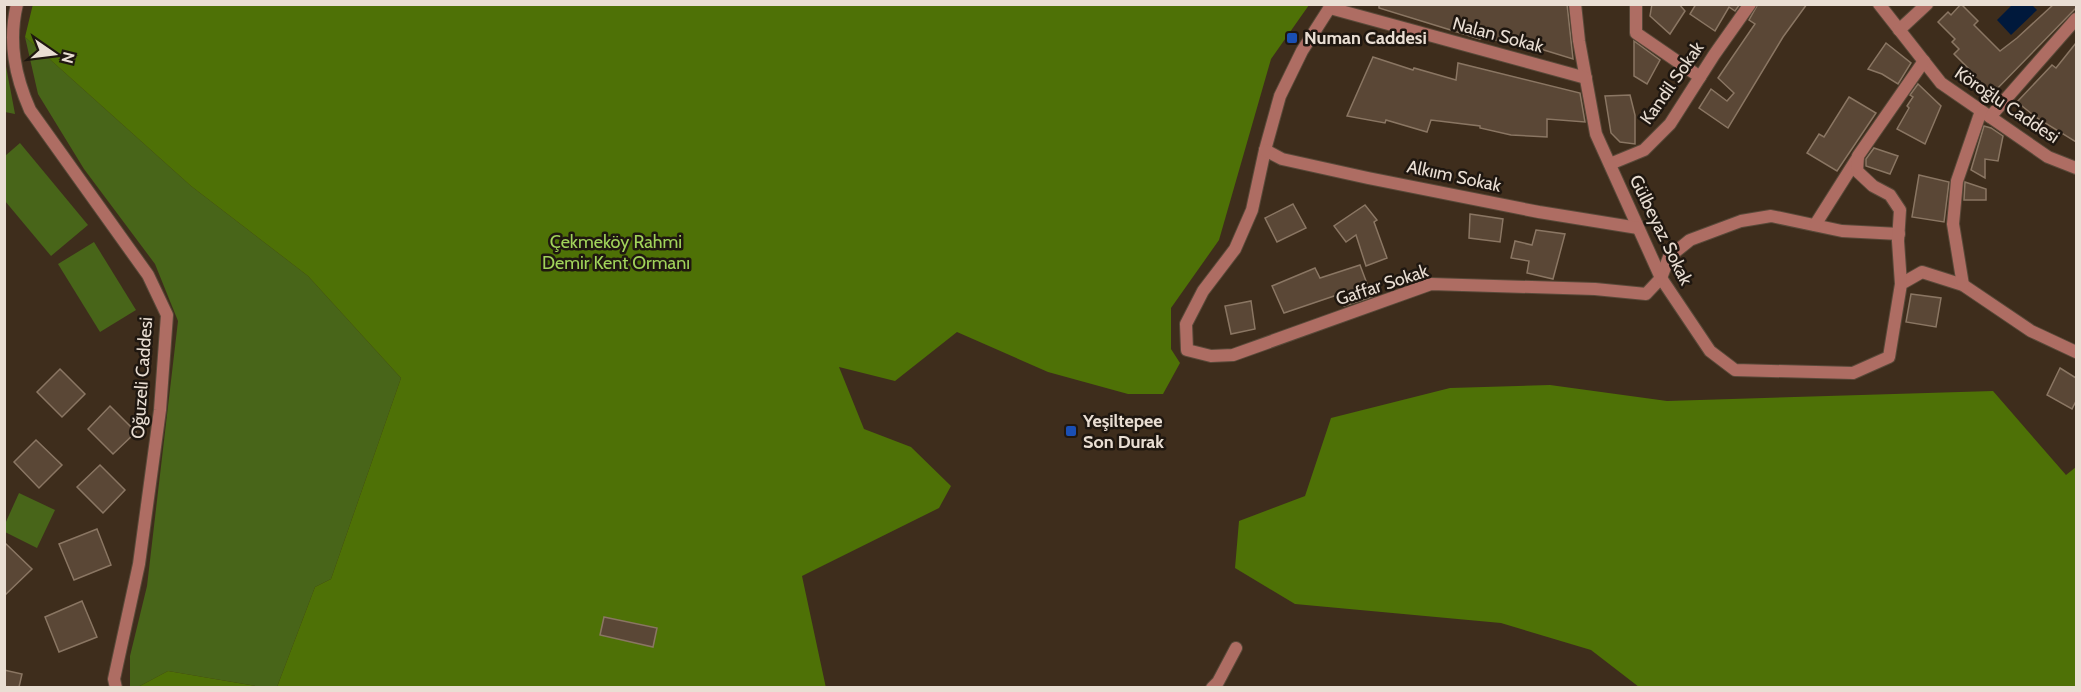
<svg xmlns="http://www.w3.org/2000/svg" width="2081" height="692" viewBox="0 0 2081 692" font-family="Cabin,sans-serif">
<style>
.green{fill:#486519}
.forest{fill:#4e7106}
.water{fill:#00193c}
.building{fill:#5a4736;stroke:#8a7663;stroke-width:1.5}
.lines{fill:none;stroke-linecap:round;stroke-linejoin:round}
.minor-casing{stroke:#594939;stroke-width:14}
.minor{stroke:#ae6d63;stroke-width:12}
.transit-dot{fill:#1a4fb4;stroke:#1f1710;stroke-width:2}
.labels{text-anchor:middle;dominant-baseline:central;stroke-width:5;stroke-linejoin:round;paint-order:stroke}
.street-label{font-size:18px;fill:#e9ded3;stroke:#1f1710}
.poi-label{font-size:18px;font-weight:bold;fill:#e9ded3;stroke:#1f1710;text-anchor:start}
.park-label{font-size:18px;fill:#a1d35a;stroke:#1f1710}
</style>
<rect width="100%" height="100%" fill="#3e2d1c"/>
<g class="green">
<path d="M25,37L191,186L308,276L401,378L331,579L315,587L277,687H262L168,671L138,687H130V656L147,586L178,321L155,264L84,169L38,94Z"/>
<path d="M5,61L15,114L5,112Z"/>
<path d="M20,143L88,225L51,256L5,201V156Z"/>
<path d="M94,242L136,310L100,332L58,264Z"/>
<path d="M19,493L55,510L37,548L5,532V524Z"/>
</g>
<g class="forest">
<path d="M33,4L1309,5L1271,59L1219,240L1171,308V349L1180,363L1163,394H1128L1048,372L957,332L895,381L839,367L864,429L911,447L951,486L939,508L802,576L826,688L277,687L315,587L331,579L401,378L308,276L191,186L25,37Z"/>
<path d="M1550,385L1667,401L1993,391L2066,475L2076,467V687H1639L1591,650L1501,623L1295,604L1235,568L1239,521L1305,496L1331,418L1450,388Z"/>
<path d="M168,671L262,687H138Z"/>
</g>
<path class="water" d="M2012,5H2032L2037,10L2011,35L1997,20Z"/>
<g class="building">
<path d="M1379,4H1567L1573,59L1518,42V45L1481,37L1480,39L1379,8Z"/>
<path d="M1652,4H1679L1685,11L1670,34L1650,16Z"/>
<path d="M1696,4H1740L1735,11L1729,7L1715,31L1690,14Z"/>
<path d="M1758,4H1807L1783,37L1728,128L1699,108L1711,89L1727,101L1734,93L1718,78L1755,24L1749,20Z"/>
<path d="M1961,4L1978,21L1974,25L2000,51L2017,38L2054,4H2076V8L1991,95L1971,75L1973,73L1954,54L1959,49L1952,42L1955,39L1938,22L1948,12L1951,15Z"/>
<path d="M1634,41L1660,60L1647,84L1634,76Z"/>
<path d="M1886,43L1911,63L1898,84L1882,74L1868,69Z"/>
<path d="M2076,43V142L2037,118L2017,102L2052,65L2056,68Z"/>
<path d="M1373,57L1413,70L1414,68L1456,80L1458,63L1580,93L1585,122L1547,119V137L1511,135L1480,128V126L1431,120L1427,132L1386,120L1385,123L1347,116Z"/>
<path d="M1918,84L1941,106L1925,144L1897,129L1909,108L1907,106L1913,97L1910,95Z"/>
<path d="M1630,95L1635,115V144L1620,142L1611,133L1605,96Z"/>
<path d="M1849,97L1876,113L1837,171L1807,153L1819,134L1824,137Z"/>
<path d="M1984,126L1991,128L2003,136L1998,161L1985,159V178L1971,170Z"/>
<path d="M1874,148L1898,156L1890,174L1866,166V159Z"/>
<path d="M1919,175L1949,182L1944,222L1912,217Z"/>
<path d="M1965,182L1986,189V200H1964Z"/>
<path d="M1293,204L1306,228L1277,242L1265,218Z"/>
<path d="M1365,205L1377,220L1374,222L1387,258L1366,266L1356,235L1346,242L1334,226Z"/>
<path d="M1470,214L1503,219L1500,242L1469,238Z"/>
<path d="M1536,230L1565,234L1553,279L1527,273L1529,261L1511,258L1515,241L1532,245Z"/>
<path d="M1360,265L1372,297L1344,306L1340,294L1284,313L1272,286L1315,268L1320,278Z"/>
<path d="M1911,294L1941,298L1936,327L1906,322Z"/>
<path d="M1251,301L1255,329L1231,334L1225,306Z"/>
<path d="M2060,368L2076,378V401L2072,409L2047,395Z"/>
<path d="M60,369L85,394L62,417L37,392Z"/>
<path d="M110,406L136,432L113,454L88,429Z"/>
<path d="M36,440L62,465L39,488L14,462Z"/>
<path d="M100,465L125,490L103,513L77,487Z"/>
<path d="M97,529L111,565L74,580L59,544Z"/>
<path d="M4,542L32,569L4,596Z"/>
<path d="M82,601L97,637L59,652L45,617Z"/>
<path d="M604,617L657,628L653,647L600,635Z"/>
<path d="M4,670L22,674L19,687H4Z"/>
</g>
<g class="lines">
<defs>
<g id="minor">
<path d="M17,4C8,42 15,76 30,110L148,275L167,315L160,410L139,564L114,679L116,688"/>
<path d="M1332,4L1302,51L1280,96L1265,150L1252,210L1235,249L1203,291L1186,324L1187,350L1211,356L1233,355L1431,284L1595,289L1646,294L1661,278L1669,257L1690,240L1741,221L1771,216L1842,231L1899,234"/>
<path d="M1575,4L1579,41L1596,134L1661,278L1710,351L1735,370L1853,373L1889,357L1901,284L1922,272L1963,285L2031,331L2076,352"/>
<path d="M1636,4V33L1700,77"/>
<path d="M1879,4L1941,83L2048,157L2076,168"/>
<path d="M1330,8L1586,78"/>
<path d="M1899,30L1927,4"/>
<path d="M1990,117L2076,19"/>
<path d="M1265,150L1282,159L1368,178L1539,212L1638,228"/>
<path d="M1610,164L1644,150L1670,124L1714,55L1750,4"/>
<path d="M1815,225L1858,157"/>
<path d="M1901,284L1898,241L1900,210L1890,195L1873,186L1857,171L1858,156L1924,61"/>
<path d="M1963,285L1953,224L1957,181L1981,111"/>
<path d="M1212,688L1218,682L1236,648"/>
</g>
</defs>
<use href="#minor" class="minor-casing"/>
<use href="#minor" class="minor"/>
</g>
<g class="transit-dot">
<rect x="1286" y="32" width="12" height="12" rx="3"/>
<rect x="1065" y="425" width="12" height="12" rx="3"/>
</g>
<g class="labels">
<g class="street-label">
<text transform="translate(1498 35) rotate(15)">Nalan Sokak</text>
<text transform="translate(1672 83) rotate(-55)">Kandil Sokak</text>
<text transform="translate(2007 105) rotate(34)">Köroğlu Caddesi</text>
<text transform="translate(1454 176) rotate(12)">Alkıım Sokak</text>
<text transform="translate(1661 230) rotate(64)">Gülbeyaz Sokak</text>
<text transform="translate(1382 285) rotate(-18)">Gaffar Sokak</text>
<text transform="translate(142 378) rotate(-86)">Oğuzeli Caddesi</text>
</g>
<g class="poi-label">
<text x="1304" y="38">Numan Caddesi</text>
<text x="1083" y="421">Yeşiltepee<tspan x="1083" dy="21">Son Durak</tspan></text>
</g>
<g class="park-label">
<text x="616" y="242">Çekmeköy Rahmi<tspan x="616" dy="21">Demir Kent Ormanı</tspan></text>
</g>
</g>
<rect width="2081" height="692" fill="none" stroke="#e9ded3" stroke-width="12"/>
<g transform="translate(54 54) rotate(104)" stroke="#1f1710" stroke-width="4.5" paint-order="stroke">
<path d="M0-4.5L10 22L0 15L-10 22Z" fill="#e9ded3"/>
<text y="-9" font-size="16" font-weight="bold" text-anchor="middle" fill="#e9ded3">N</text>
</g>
</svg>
